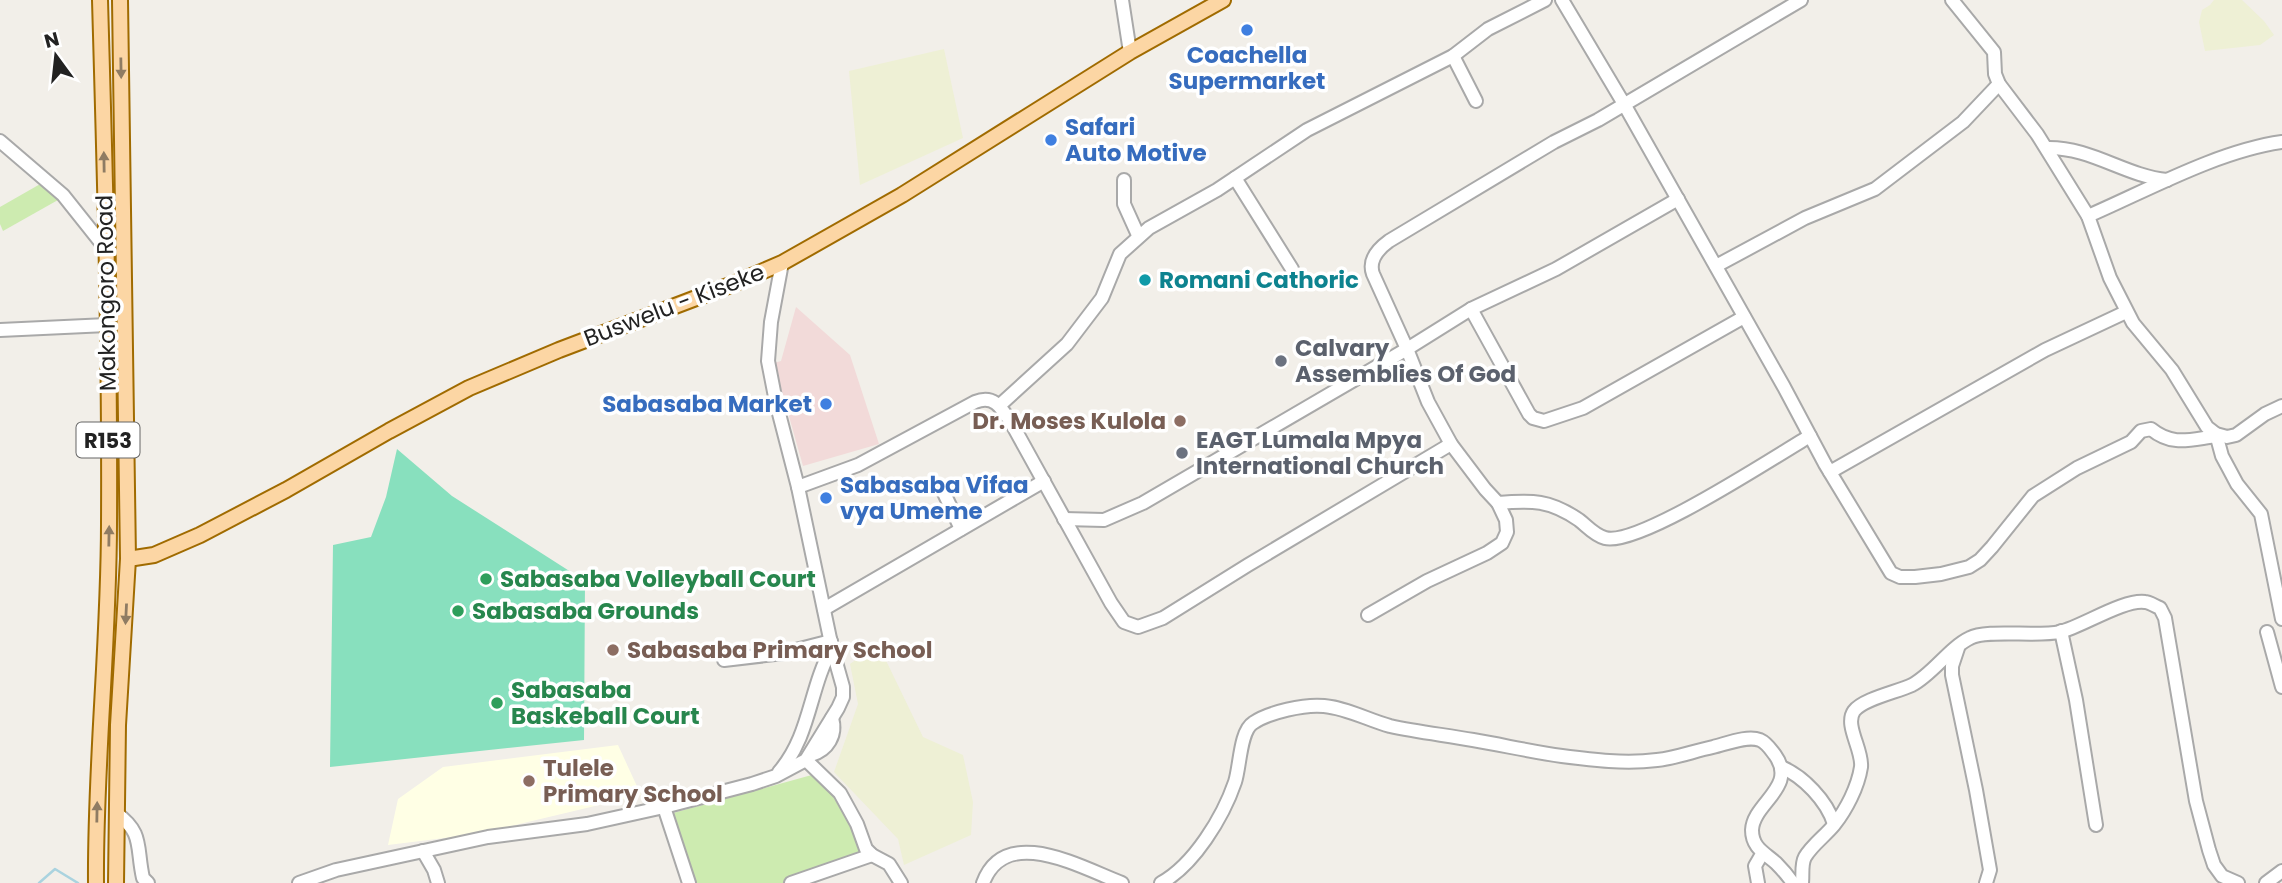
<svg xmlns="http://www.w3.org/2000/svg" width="2282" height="883" viewBox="0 0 2282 883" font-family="Poppins,sans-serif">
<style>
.commercial{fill:#f2dad9}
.education{fill:#ffffe5}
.farmland{fill:#eef0d5}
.grass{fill:#cdebb0}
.pitch{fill:#88e0be}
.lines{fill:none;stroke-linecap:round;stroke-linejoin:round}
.stream{stroke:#aad3df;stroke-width:2.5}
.minor-casing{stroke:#a9a9a9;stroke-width:16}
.major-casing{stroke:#a06b00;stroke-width:18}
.minor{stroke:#fff;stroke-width:12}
.major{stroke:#fcd6a4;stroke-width:14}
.oneway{fill:#8f7c63}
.shop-dot{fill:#3f7fe0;stroke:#fff;stroke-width:2.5}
.culture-dot{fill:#0f9aa8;stroke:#fff;stroke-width:2.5}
.worship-dot{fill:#6b7280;stroke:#fff;stroke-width:2.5}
.education-dot{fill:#8d6e63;stroke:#fff;stroke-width:2.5}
.leisure-dot{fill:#2e9e5b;stroke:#fff;stroke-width:2.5}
.labels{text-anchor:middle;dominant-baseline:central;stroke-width:7;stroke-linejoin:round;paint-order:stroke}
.shield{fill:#fff;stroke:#646464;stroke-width:2}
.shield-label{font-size:21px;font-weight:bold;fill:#222}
.shop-label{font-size:23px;font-weight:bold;fill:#366cbe;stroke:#fff;text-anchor:start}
.culture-label{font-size:23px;font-weight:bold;fill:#0d838f;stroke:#fff;text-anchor:start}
.street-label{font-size:23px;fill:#222;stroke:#fff}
.worship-label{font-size:23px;font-weight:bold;fill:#5b616d;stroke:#fff;text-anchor:start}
.education-label{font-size:23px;font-weight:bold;fill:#785e54;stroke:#fff;text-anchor:start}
.leisure-label{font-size:23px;font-weight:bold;fill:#27864d;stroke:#fff;text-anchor:start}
</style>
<rect width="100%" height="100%" fill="#f2efe9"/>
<path class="commercial" d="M796,307L850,355L879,444L803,466L774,363L781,361Z"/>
<path class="education" d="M618,745L641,795L477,834L388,845L398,799L443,767Z"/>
<g class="farmland">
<path d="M2214,0H2242L2264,21L2274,35L2260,45L2205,51L2199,22L2202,10L2210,5Z"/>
<path d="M944,49L963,138L860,185L849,71Z"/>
<path d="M878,644L923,737L963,755L973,802L971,835L904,865L898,839L834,772L858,704L850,664Z"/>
</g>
<g class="grass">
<path d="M42,183L58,200L3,231L0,224V207Z"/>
<path d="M819,773L869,857L785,883H687L666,815Z"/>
</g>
<path class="pitch" d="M397,449L452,496L585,581L584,740L330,767L333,545L371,537L386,497Z"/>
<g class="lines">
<path class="stream" d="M39,883L55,869L78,883"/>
<defs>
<g id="minor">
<path d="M1122,0L1130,52"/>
<path d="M1562,0L1624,104L1784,387L1825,464L1891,573L1900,577H1915L1941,574L1969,567L1980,560L1992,547L2033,496L2077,468L2131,442L2141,431L2151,429C2173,447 2191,439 2217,436"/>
<path d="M1952,0L1994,52L1995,74L1999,84L2037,134L2088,216L2110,278L2133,323L2172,370L2207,427L2216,434L2227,437L2236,435L2265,414L2282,406"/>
<path d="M1453,56L1476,101"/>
<path d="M0,141L63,195L106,249"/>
<path d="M2047,148C2091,147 2125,176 2167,180"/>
<path d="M1235,178L1292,269"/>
<path d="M1124,180V204L1138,235"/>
<path d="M2088,216C2148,190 2218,151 2282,142"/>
<path d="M1716,266L1805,218L1875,189L1963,122L1999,84"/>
<path d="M1471,309L1529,414L1533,418L1544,421L1583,408L1744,317"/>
<path d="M0,330L107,325"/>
<path d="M1000,405L1067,344L1102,298L1120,254L1149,228L1217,190L1307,130L1453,56L1488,29L1545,0"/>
<path d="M2216,434L2222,456L2229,469L2237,484L2261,514L2282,619"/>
<path d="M1830,472L2045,350L2126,312"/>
<path d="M798,487L858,465L975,402C995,394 1002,409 1012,424L1111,603L1124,622L1138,627L1163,618L1248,565L1451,444"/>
<path d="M944,493L961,529"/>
<path d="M1498,503C1532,500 1550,500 1579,520C1587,526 1594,535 1605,538C1638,547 1774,457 1810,436"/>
<path d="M1064,519L1104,520L1143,503L1407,349L1471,309L1556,269L1678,199"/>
<path d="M824,609L1044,481"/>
<path d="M1368,615L1427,581L1487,553L1502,543L1507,532L1506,520L1498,503L1485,489L1451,444L1428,402L1407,349L1373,274C1368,260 1378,249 1389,241L1554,142L1598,120L1801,0"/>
<path d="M2061,631L2076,700L2096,825"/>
<path d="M2267,632L2282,687"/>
<path d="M1958,648L1952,666V675L1976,790L1990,870L1986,883"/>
<path d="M724,660L784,653L831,641"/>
<path d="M811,755C828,750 837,735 832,718"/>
<path d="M806,760L840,793L857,824L866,849L872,855L889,864L901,883"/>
<path d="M1781,767C1803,776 1827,801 1834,824"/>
<path d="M779,772C811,735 809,688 832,648"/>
<path d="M664,807L689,883"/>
<path d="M116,813C144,833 136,847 143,878L148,883"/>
<path d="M423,851L434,870L438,883"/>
<path d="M299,883L336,870L488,837L587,824L664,807L752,784L776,776L806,760L838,708L843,697V687L832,648L798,487L776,402L768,361L771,322L782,263"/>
<path d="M791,883L872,855"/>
<path d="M983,883C1005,823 1082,868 1122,883"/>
<path d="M1161,883C1194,865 1223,817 1235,782C1240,767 1240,731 1253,723C1269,712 1305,704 1324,706C1347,708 1368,720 1390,726C1417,732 1445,735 1473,740C1503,745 1532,752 1562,756C1593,760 1625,764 1657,760C1676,758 1694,751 1713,747C1726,744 1747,735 1760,740C1767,743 1771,750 1775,755C1798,787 1753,803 1752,830C1752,848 1765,853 1776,863C1782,869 1788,876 1793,883"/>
<path d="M1758,883L1755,866L1762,854"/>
<path d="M1802,883C1803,875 1801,864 1805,857C1812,845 1825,836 1834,825C1846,810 1858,787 1861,767C1863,750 1844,725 1854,711C1863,699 1897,692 1912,685C1933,674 1949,648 1970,638C1986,629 2036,637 2060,632C2083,626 2124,599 2145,602C2149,602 2155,606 2160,608L2165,618L2196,801L2209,850L2214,865L2222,876L2238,883"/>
<path d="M2266,883L2282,871"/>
</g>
<g id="major">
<path d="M128,559L154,555L200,535L286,490L389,431L469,388L559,350L733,284L782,263L902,195L1130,52L1223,0"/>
<path d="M96,883C95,763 109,644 109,524C110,349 105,174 100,0"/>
<path d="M116,883L118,725L128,559L120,0"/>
</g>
</defs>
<use href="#minor" class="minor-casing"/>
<use href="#major" class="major-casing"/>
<use href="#minor" class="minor"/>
<use href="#major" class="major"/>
</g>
<defs><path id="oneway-solid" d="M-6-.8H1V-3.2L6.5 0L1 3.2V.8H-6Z" transform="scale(1.75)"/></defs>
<g class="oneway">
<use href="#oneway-solid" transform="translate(121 68) rotate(89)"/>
<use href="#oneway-solid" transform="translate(104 162) rotate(-91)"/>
<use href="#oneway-solid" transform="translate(109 536) rotate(-89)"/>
<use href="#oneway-solid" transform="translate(126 614) rotate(93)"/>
<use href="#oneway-solid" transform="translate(97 812) rotate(-89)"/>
</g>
<g class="shop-dot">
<circle cx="1247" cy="30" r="7"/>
<circle cx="1051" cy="140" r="7"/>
<circle cx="826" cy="404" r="7"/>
<circle cx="826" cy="498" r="7"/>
</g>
<circle class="culture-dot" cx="1145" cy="280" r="7"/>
<g class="worship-dot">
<circle cx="1281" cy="361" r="7"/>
<circle cx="1182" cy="453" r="7"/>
</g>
<g class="education-dot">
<circle cx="1180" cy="421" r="7"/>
<circle cx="613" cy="650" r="7"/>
<circle cx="529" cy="781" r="7"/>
</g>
<g class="leisure-dot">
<circle cx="486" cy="579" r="7"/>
<circle cx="458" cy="611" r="7"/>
<circle cx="497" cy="703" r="7"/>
</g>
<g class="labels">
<rect class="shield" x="76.5" y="422.5" width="63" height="35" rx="5"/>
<g class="shield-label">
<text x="108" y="440">R153</text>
</g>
<g class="shop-label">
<text x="1247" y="55" text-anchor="middle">Coachella<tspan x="1247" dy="26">Supermarket</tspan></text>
<text x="1065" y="127">Safari<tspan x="1065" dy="26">Auto Motive</tspan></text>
<text x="812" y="404" text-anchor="end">Sabasaba Market</text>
<text x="840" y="485">Sabasaba Vifaa<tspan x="840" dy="26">vya Umeme</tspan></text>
</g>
<g class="culture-label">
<text x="1159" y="280">Romani Cathoric</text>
</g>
<g class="street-label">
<text transform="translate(106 293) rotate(-91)">Makongoro Road</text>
<text transform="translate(674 305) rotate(-21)">Buswelu - Kiseke</text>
</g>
<g class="worship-label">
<text x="1295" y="348">Calvary<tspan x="1295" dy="26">Assemblies Of God</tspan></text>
<text x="1196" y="440">EAGT Lumala Mpya<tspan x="1196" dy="26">International Church</tspan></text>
</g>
<g class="education-label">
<text x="1166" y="421" text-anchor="end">Dr. Moses Kulola</text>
<text x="627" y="650">Sabasaba Primary School</text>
<text x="543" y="768">Tulele<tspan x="543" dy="26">Primary School</tspan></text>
</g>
<g class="leisure-label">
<text x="500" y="579">Sabasaba Volleyball Court</text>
<text x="472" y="611">Sabasaba Grounds</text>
<text x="511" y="690">Sabasaba<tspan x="511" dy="26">Baskeball Court</tspan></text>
</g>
</g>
<g transform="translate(56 56) rotate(345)" stroke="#ffffff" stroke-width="5" paint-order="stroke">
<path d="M0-5L12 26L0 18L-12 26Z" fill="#222222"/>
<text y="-10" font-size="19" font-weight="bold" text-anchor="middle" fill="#222222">N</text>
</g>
</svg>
